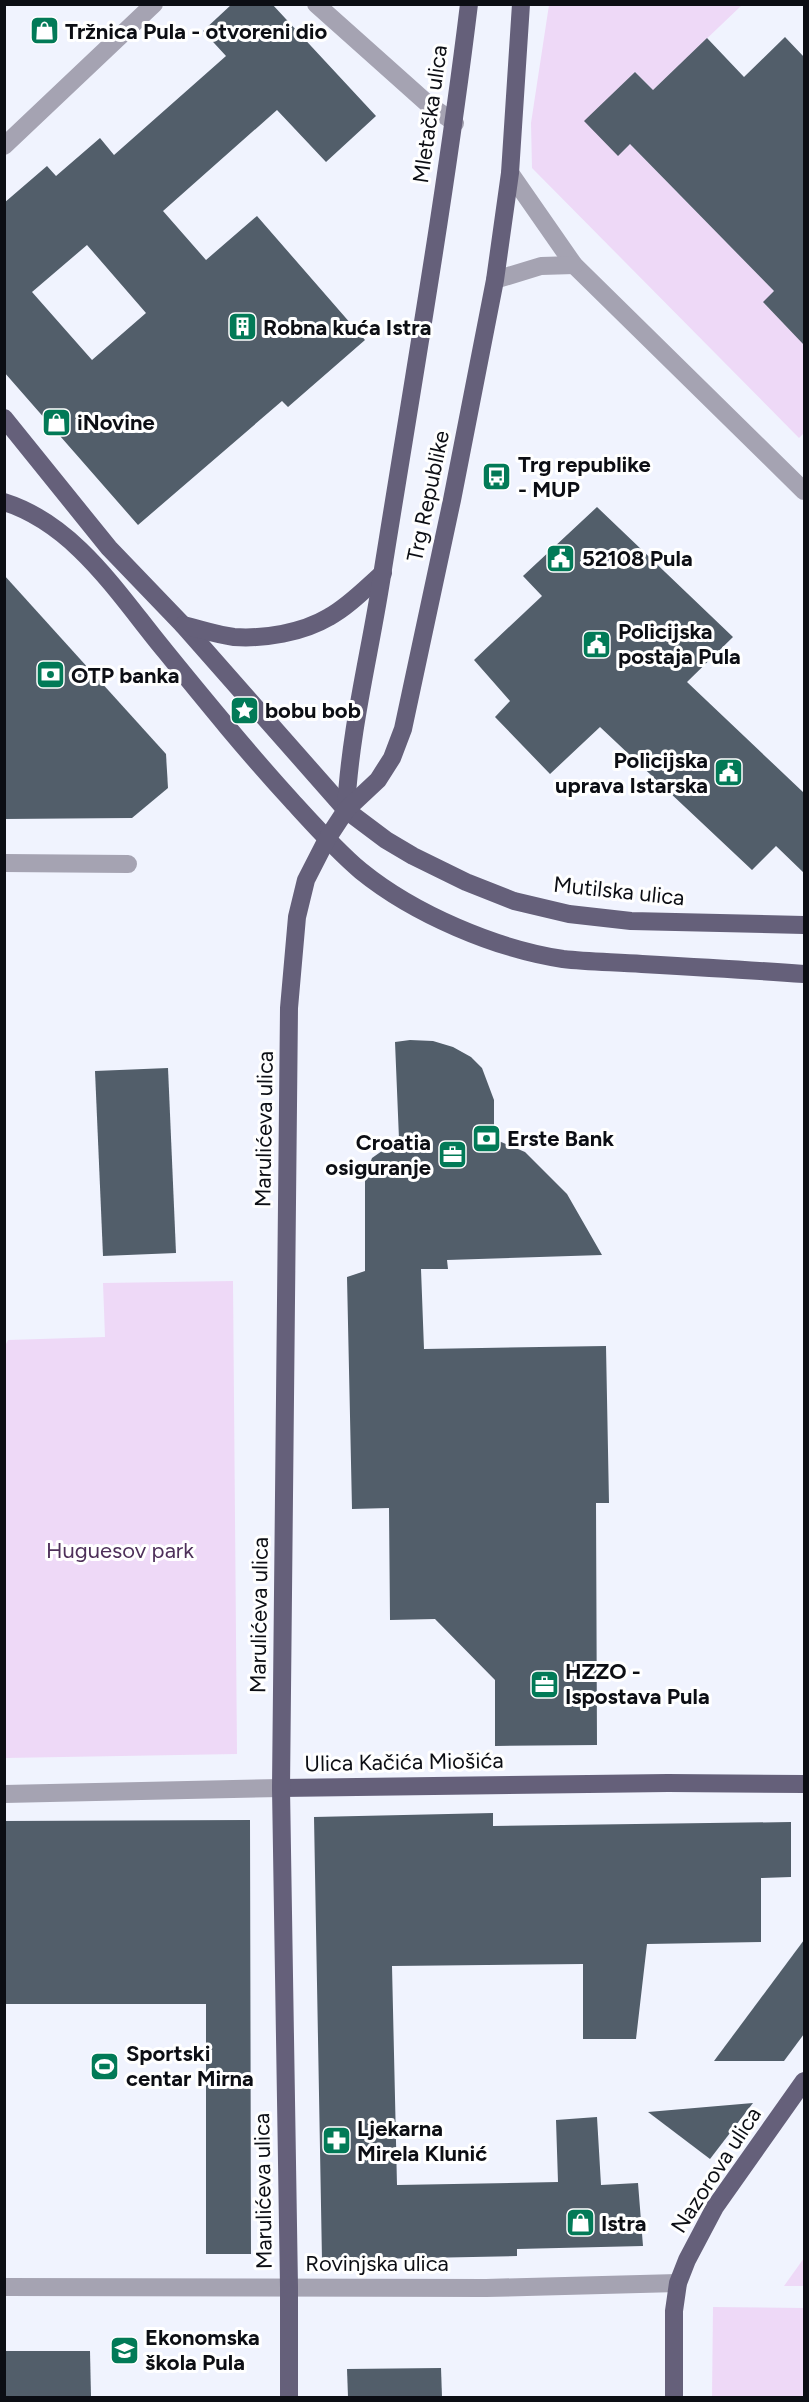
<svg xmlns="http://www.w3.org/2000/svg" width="809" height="2402" viewBox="0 0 809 2402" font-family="Figtree,sans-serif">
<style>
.green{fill:#eed9f7}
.building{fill:#525e6a;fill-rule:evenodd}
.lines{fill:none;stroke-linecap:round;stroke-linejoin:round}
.minor{stroke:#a5a3b2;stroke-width:18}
.major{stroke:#65607a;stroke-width:18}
.labels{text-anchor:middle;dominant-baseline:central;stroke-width:6;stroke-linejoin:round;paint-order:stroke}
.poi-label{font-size:22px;font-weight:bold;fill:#0c0e14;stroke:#fff;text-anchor:start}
.street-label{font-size:22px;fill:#0c0e14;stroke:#fff}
.park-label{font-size:22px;fill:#4e305a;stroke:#fff}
</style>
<rect width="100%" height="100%" fill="#f0f3fe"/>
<g class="green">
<path d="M549,5H742L653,90L635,72L585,121L630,144L774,291L764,303L799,339L804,334V433L799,438L532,168L531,123Z"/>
<path d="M233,1281L237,1754L5,1758V1346L8,1340L105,1337L103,1283Z"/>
<path d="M804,2258V2286H784Z"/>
<path d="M713,2307L804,2308V2397H712Z"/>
</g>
<g class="building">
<path d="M232,4H272L376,116L326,162L277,110L163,211L206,260L257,216L365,340L288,407L282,401L138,525L4,372V203L47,166L56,176L100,138L114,155L226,56L203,31ZM87,245L146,313L92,360L32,292Z"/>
<path d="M785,37L804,57V345L763,302L774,291L630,144L618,156L584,121L635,72L653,90L707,38L744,77Z"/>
<path d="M597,507L733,637L687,682L804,793V873L776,846L752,870L600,727L550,774L495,717L510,701L474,660L542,596L523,576Z"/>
<path d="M4,575L166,754L168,788L132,818L4,819Z"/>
<path d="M410,1040L433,1041L453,1047L471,1057L482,1068L494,1100V1139L525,1152L567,1194L602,1255L447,1260L448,1269H421L424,1349L606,1346L609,1503H596L597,1745L495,1746V1680L435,1619L390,1620L389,1508L352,1509L347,1277L365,1271V1177L372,1158L399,1139L395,1042Z"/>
<path d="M168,1068L176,1253L103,1256L95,1071Z"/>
<path d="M493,1813V1826L791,1822V1877L761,1878V1942L647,1944L636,2039H583V1964L392,1966L397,2185L558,2182L556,2120L597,2117L601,2185L638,2183L643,2246L517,2249V2256L322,2260L314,1817Z"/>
<path d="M250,1820L251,2254H206V2004H4V1821Z"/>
<path d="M804,1940V2034L784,2061H714Z"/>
<path d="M753,2103L710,2159L648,2112Z"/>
<path d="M4,2351H90L91,2397H4Z"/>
<path d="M441,2368L442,2397H348L347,2369Z"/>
</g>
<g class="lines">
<g class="minor">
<path d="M316,4L428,104L455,123"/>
<path d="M4,146L154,4"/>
<path d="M510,173L574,265L804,491"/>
<path d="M495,280L541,266L574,265"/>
<path d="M4,863L128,864"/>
<path d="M4,1794L281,1788"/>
<path d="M4,2287L486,2288L678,2283"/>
</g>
<g class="major">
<path d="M4,418L109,548L183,625L346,810L386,840L413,856L466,882L514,901L569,914L631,921L804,925"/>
<path d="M4,502C74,524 117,592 161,646C204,699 246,751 292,801C314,825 336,850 361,871C414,914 496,949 563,959C589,962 616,962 642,964C696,967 750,970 804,974"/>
<path d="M183,625C200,629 217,635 234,637C264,639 302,633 329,617C349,606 366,588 383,573"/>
<path d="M346,810C350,728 371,650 383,569C413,381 446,193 469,4"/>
<path d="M281,1788L668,1783L804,1784"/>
<path d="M289,2398V2287L281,1788L289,1008L297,917L306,880L327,839L346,810L378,780L392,758L403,729L452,500L495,280L510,173L521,4"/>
<path d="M674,2398V2311L678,2283L687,2260L715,2207L804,2081"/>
</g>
</g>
<defs>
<symbol id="shop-square" viewBox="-11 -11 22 22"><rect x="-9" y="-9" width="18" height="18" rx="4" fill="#027a57" stroke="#fff"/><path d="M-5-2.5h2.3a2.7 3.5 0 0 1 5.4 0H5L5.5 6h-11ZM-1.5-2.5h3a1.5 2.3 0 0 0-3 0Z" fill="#fff"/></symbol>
<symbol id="building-square" viewBox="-11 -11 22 22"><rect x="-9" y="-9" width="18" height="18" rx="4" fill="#027a57" stroke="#fff"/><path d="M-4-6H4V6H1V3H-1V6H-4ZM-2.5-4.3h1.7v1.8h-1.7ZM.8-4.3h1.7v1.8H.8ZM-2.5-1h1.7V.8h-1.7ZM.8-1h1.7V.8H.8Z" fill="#fff"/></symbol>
<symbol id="bus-square" viewBox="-11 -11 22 22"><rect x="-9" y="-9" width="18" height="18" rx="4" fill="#027a57" stroke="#fff"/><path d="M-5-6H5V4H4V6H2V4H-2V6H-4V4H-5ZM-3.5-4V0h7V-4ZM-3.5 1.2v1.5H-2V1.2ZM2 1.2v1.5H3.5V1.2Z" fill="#fff"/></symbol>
<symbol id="civic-square" viewBox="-11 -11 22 22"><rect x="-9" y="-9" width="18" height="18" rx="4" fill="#027a57" stroke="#fff"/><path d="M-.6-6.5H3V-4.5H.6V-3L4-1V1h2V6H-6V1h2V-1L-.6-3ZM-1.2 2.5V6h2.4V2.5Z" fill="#fff"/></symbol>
<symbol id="bank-square" viewBox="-11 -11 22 22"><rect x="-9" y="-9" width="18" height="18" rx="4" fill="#027a57" stroke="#fff"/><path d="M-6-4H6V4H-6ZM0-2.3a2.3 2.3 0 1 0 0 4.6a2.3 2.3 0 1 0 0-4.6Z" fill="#fff"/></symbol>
<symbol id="sight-square" viewBox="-11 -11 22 22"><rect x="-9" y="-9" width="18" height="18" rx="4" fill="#027a57" stroke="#fff"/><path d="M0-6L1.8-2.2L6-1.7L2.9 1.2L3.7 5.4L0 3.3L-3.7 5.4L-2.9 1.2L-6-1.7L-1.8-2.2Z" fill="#fff"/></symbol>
<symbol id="office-square" viewBox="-11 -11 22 22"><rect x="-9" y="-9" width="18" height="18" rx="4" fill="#027a57" stroke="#fff"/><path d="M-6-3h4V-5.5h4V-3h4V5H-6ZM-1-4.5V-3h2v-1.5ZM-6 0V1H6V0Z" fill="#fff"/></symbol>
<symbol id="stadium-square" viewBox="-11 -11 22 22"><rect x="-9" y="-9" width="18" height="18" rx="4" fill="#027a57" stroke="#fff"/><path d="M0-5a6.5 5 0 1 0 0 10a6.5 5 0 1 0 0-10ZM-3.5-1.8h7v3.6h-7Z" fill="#fff"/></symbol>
<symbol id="pharmacy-square" viewBox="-11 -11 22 22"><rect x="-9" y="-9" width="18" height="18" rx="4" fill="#027a57" stroke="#fff"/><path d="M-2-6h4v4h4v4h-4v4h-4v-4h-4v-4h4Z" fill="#fff"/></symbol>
<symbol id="school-square" viewBox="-11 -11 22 22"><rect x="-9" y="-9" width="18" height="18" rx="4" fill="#027a57" stroke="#fff"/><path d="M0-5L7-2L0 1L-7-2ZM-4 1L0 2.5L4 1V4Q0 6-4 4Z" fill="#fff"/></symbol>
</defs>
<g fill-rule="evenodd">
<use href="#shop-square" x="28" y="14" width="33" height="33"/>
<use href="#building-square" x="226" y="310" width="33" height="33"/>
<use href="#shop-square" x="40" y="406" width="33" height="33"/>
<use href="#bus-square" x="480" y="460" width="33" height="33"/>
<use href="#civic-square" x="544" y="542" width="33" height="33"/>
<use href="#civic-square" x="580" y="628" width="33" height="33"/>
<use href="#bank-square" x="34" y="658" width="33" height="33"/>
<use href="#sight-square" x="228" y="694" width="33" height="33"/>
<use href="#civic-square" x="712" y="756" width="33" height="33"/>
<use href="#bank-square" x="470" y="1122" width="33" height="33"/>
<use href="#office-square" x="436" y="1138" width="33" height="33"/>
<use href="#office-square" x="528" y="1668" width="33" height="33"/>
<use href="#stadium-square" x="88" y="2050" width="33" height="33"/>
<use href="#pharmacy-square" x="320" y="2124" width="33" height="33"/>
<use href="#shop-square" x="564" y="2206" width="33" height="33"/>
<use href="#school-square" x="108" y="2334" width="33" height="33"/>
</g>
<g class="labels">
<g class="poi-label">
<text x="65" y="31">Tržnica Pula - otvoreni dio</text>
<text x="263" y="327">Robna kuća Istra</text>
<text x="77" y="422">iNovine</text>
<text x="518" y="464">Trg republike<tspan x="518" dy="25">- MUP</tspan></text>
<text x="582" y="558">52108 Pula</text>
<text x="618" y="631">Policijska<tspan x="618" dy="25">postaja Pula</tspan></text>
<text x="71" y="675">OTP banka</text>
<text x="265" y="710">bobu bob</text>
<text x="708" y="760" text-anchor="end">Policijska<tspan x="708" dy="25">uprava Istarska</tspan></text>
<text x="507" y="1138">Erste Bank</text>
<text x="431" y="1142" text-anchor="end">Croatia<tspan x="431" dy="25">osiguranje</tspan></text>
<text x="565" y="1671">HZZO -<tspan x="565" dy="25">Ispostava Pula</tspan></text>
<text x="126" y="2053">Sportski<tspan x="126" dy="25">centar Mirna</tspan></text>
<text x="357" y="2128">Ljekarna<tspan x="357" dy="25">Mirela Klunić</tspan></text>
<text x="601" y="2223">Istra</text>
<text x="145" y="2337">Ekonomska<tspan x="145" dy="25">škola Pula</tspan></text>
</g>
<g class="street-label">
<text transform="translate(430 114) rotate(-82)">Mletačka ulica</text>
<text transform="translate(428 496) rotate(-78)">Trg Republike</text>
<text transform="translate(619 891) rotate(6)">Mutilska ulica</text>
<text transform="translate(264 1129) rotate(-89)">Marulićeva ulica</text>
<text transform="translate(259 1615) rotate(-89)">Marulićeva ulica</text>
<text transform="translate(404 1762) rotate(-1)">Ulica Kačića Miošića</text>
<text transform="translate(716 2170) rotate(-57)">Nazorova ulica</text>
<text transform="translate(263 2191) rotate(-91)">Marulićeva ulica</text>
<text x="377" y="2263">Rovinjska ulica</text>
</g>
<g class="park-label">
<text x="120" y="1550">Huguesov park</text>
</g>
</g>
<rect width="809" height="2402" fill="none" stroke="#0c0e14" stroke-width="12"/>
</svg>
